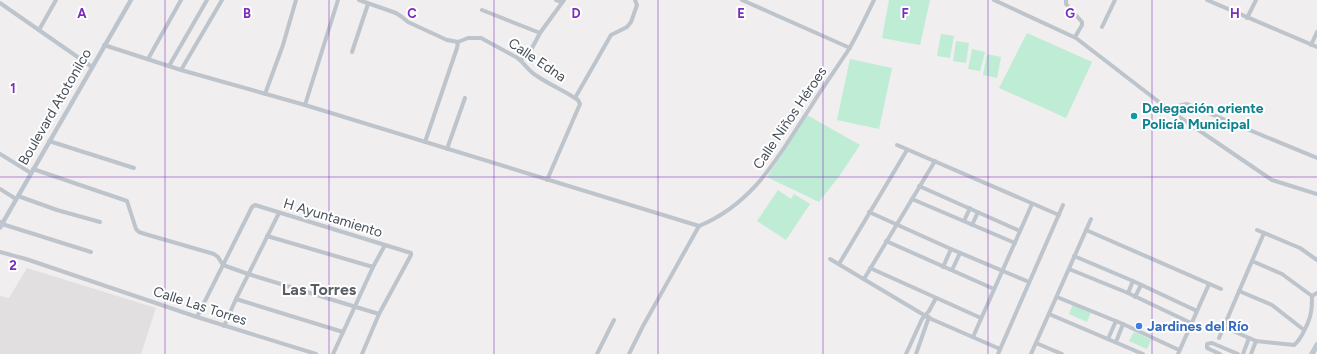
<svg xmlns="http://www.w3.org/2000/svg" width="1317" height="354" viewBox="0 0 1317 354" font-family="Figtree,sans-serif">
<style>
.education{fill:#e1dfdf}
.green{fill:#beecd4}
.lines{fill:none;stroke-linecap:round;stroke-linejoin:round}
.minor{stroke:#bdc4cc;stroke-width:4}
.tertiary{stroke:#bdc4cc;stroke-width:4.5}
.secondary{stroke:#bfc7d4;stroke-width:5.5}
.grid{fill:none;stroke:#7b2cbf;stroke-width:1;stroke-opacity:0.55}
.culture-dot{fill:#0f9aa8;stroke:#fff;stroke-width:1.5}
.shop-dot{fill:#3f7fe0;stroke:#fff;stroke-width:1.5}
.labels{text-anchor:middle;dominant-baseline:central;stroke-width:4;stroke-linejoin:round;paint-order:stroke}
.street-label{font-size:14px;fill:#474f5a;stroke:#fff}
.culture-label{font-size:14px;font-weight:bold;fill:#0d838f;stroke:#fff;text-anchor:start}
.shop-label{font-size:14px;font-weight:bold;fill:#366cbe;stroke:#fff;text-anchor:start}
.quarter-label{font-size:16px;font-weight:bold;fill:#5b5e62;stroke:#fff}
.grid-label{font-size:13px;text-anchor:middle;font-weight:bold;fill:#7b2cbf;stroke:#fff;stroke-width:4;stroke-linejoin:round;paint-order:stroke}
</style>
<rect width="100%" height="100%" fill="#f0eeee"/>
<path class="education" d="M27,268L156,308L141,354H0V296L9,298Z"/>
<g class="green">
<path d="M889,0H930L920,45L882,38Z"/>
<path d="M1027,33L1092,62L1066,118L999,88Z"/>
<path d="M941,34L954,36L950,58L937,56Z"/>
<path d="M956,41L969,43L966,63L953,61Z"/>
<path d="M972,49L985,52L980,71L968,69Z"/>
<path d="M987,54L1001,57L997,78L983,75Z"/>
<path d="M850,59L892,68L879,129L837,120Z"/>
<path d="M807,115L860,145L840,175L819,202L767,177Z"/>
<path d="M778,190L791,199L794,194L810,204L786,240L757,221Z"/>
<path d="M1073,304L1091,312L1087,322L1069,314Z"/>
<path d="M1134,332L1151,340L1147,349L1129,341Z"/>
</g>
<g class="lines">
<g class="minor">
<path d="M359,0L396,13L402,17L408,22L447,40L458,42L468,38H481L516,57C524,62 528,71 537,76C550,85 565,91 578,100L580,104L547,180"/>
<path d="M556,0L562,2"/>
<path d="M742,0L850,48"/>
<path d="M994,0L1076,38L1172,112L1272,180L1317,194"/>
<path d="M1066,0V4L1082,22V25L1075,37"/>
<path d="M1207,0L1317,47"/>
<path d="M0,3L92,67"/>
<path d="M482,10L540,33"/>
<path d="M1247,18L1256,0"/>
<path d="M1102,27L1115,0"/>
<path d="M39,30L56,0"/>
<path d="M104,45L181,70L305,105L699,226"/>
<path d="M1311,45L1317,32"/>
<path d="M352,52L368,4"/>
<path d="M148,59L181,0"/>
<path d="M521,60L531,50L540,33L564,0"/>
<path d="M169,66L207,0"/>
<path d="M181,70L222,0"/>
<path d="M265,94L283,45L296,0"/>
<path d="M575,98L611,35L627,27L631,22L637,5L635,0"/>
<path d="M305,105L338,0"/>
<path d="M1172,112L1178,106L1187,104L1317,158"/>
<path d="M49,141L134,168"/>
<path d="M425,142L457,48L458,42"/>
<path d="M897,145L1059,215"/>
<path d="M447,149L465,98"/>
<path d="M0,154L31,173"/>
<path d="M33,169L127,201L136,229L139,232L145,234L214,254L218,257L223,265L248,274L379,314"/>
<path d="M919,186L1020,231"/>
<path d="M0,189L16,199"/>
<path d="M18,196L57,210L100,222"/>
<path d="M912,199L1015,243"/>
<path d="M869,212L951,249L1029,282"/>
<path d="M964,221L970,208"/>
<path d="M2,224L91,252"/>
<path d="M972,225L978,212"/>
<path d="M699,226C756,202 778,156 810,108C822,88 836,69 849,49C858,34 866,16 874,0"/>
<path d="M1086,230L1221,289"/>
<path d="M1257,230L1300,248L1317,260"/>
<path d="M267,236L373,267"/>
<path d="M886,241L994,289"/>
<path d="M0,252L26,259L197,317L316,354"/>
<path d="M1074,256L1133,281L1197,311"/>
<path d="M830,259L929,318L1000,349"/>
<path d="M1252,261L1282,274L1312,296"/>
<path d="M839,264L907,150"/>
<path d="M943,267L951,249"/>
<path d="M870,268L981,318"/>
<path d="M1069,269L1128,293L1191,323"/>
<path d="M952,270L960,253"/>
<path d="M864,279L935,161"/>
<path d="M1239,291L1272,305L1304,330"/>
<path d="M1128,293L1133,281"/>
<path d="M1057,297L1123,324L1179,350"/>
<path d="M1135,297L1141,285"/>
<path d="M236,299L343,332"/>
<path d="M1049,314L1143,354"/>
<path d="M197,317L252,207L255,205L411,253V255L379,314L362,354"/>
<path d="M224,326L236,299L279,213"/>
<path d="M1224,327L1256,341L1294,345C1301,340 1310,320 1311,312C1312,307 1312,301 1312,296L1317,293"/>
<path d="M973,337L1032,204"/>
<path d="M1219,338L1264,233"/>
<path d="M1108,339L1116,321"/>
<path d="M1116,342L1123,324"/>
<path d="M1036,343L1062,354"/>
<path d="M333,354L373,267L385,245"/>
<path d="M597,354L614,320"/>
<path d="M629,354L643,326L699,226"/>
<path d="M906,354L922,319L929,311L936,298"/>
<path d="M916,354L929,317"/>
<path d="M998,354L1063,205"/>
<path d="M1031,354L1091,219"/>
<path d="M1178,354L1209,284"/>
<path d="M1220,354L1207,348V344L1212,343L1238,354"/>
<path d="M1243,354L1249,338"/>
<path d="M1251,354L1256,341"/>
</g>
<path class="tertiary" d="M0,222L2,224L131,0"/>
<g class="secondary">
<path d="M0,227L2,224"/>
<path d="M1312,354L1317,345"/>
</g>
</g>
<path class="grid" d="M165,0V354M329,0V354M494,0V354M658,0V354M823,0V354M988,0V354M1152,0V354M0,177H1317"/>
<circle class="culture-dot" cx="1134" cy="116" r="4"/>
<circle class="shop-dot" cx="1139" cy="326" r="4"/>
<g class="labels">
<g class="street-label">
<text transform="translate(537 60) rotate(34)">Calle Edna</text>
<text transform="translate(55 107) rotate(-60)">Boulevard Atotonilco</text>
<text transform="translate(790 118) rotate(-56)">Calle Niños Héroes</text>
<text transform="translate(333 218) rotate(17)">H Ayuntamiento</text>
<text transform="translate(200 306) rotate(18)">Calle Las Torres</text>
</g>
<g class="culture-label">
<text x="1142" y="108">Delegación oriente<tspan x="1142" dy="16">Policía Municipal</tspan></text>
</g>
<g class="shop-label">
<text x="1147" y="326">Jardines del Río</text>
</g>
<g class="quarter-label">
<text x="319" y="289">Las Torres</text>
</g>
</g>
<g class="grid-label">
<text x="82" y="18">A</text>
<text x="247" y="18">B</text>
<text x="412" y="18">C</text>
<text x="576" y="18">D</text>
<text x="741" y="18">E</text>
<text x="905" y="18">F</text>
<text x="1070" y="18">G</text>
<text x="1235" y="18">H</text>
<text x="13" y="93">1</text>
<text x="13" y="270">2</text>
</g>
</svg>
